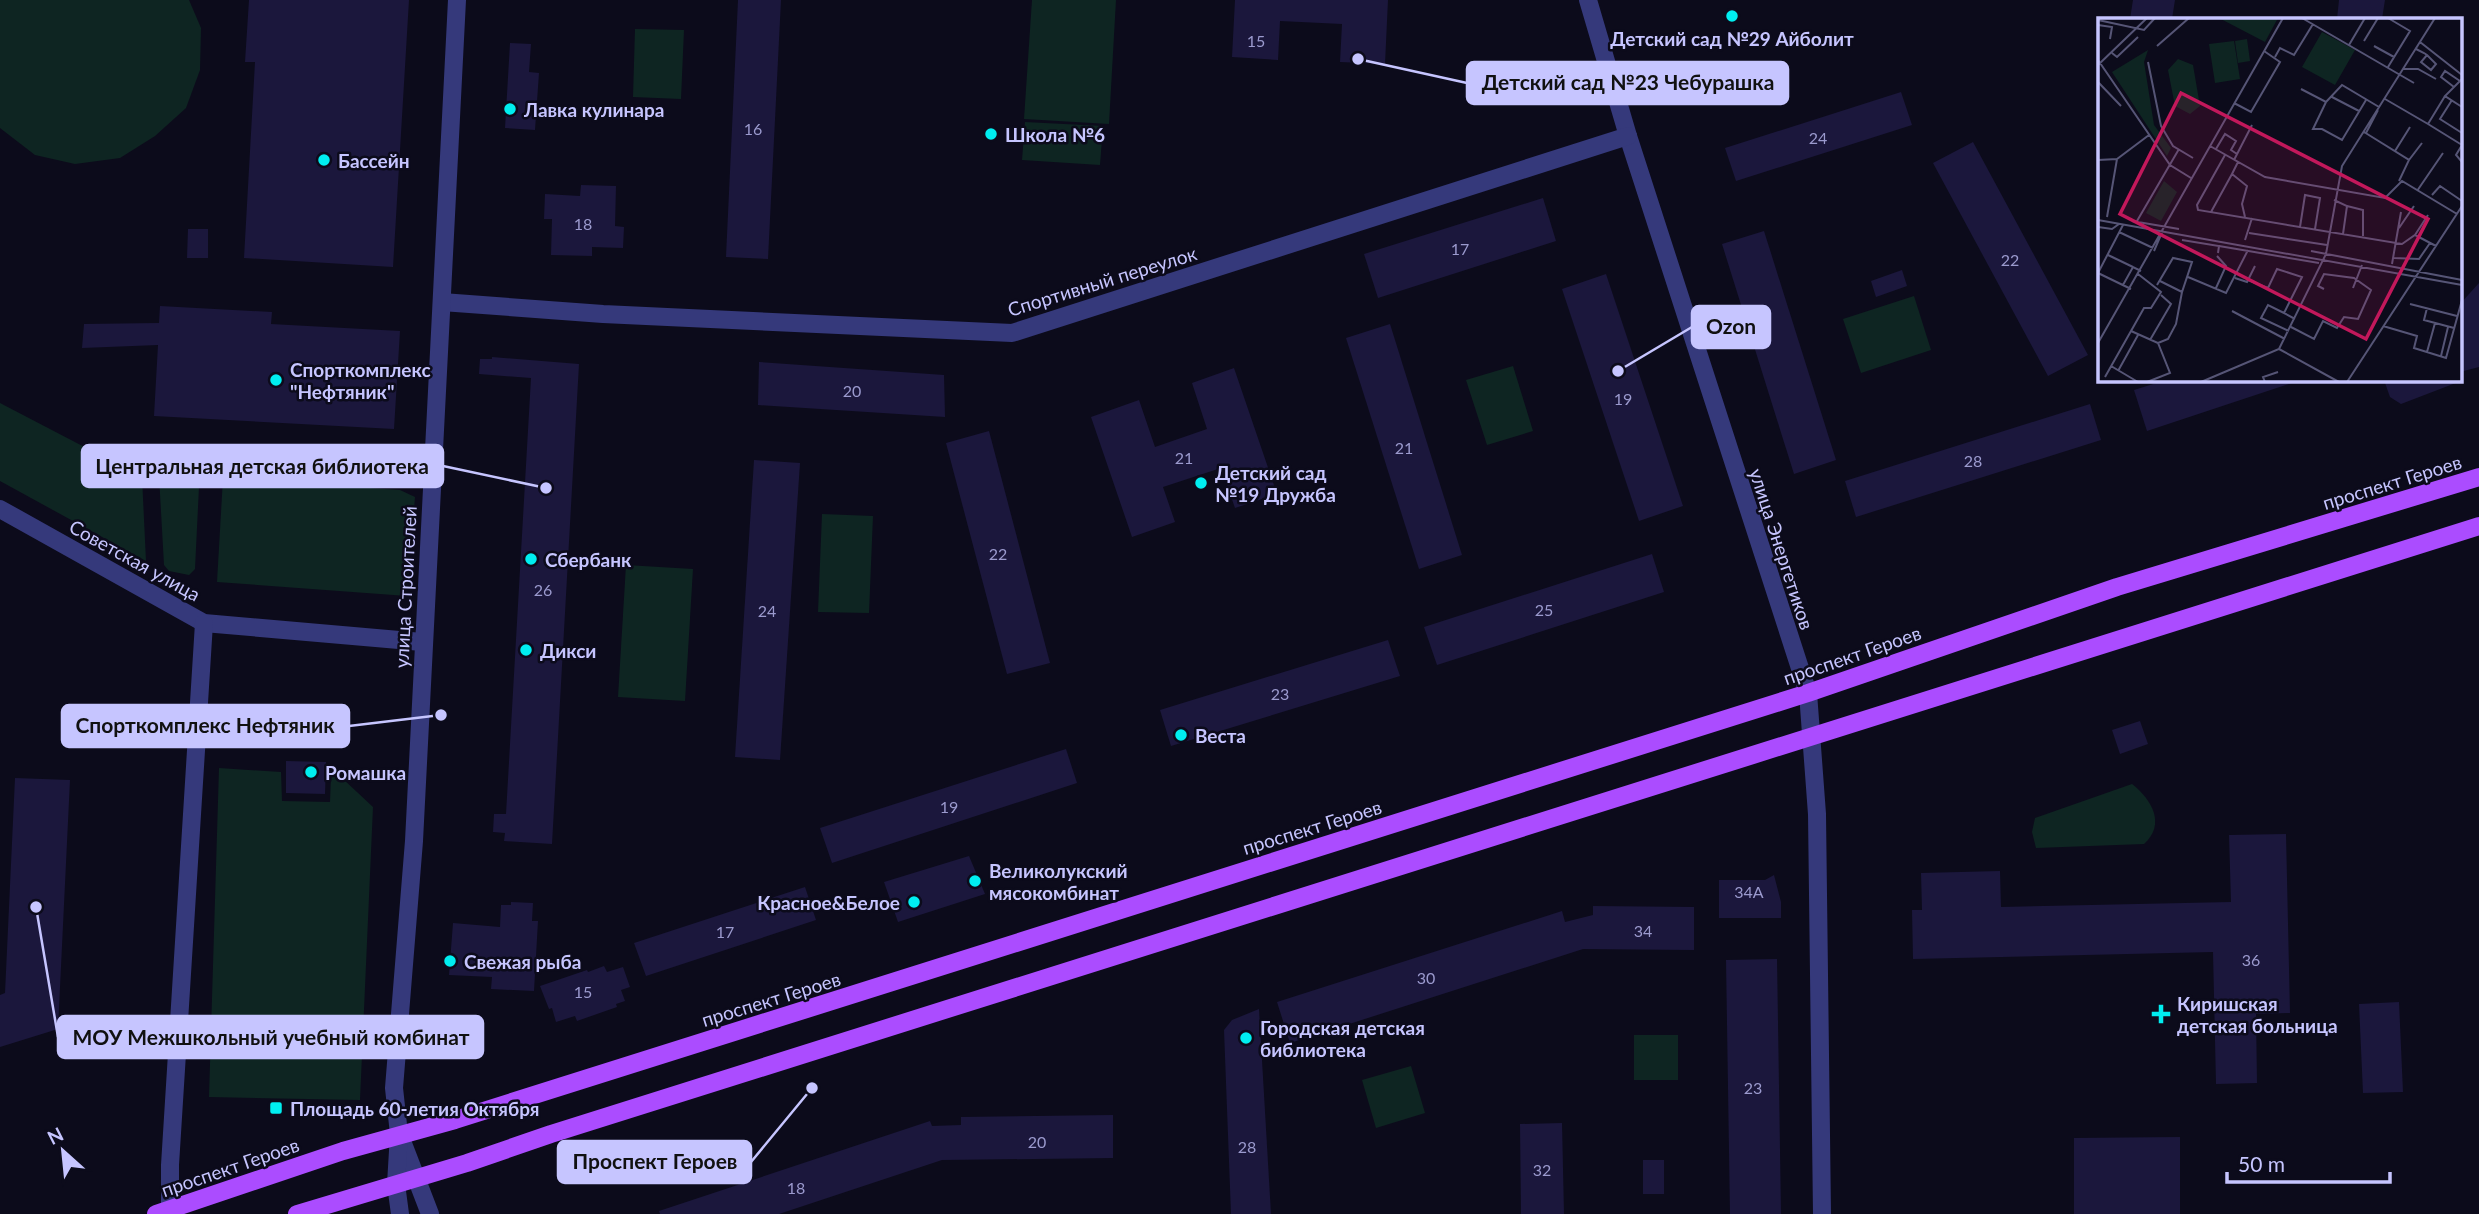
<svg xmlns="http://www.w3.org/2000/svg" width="2479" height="1214" viewBox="0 0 2479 1214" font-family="Lato,sans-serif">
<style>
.green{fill:#0e2522}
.building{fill:#1b173c}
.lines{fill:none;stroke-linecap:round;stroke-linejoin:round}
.minor{stroke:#35397b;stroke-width:18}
.major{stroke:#ab4cff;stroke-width:18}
.poi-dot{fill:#00eef0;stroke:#0c0b1b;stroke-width:2.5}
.labels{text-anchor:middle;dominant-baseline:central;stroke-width:5;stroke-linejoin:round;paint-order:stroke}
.number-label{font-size:16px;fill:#9b9ace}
.poi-label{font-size:19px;font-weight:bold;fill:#c6c5ff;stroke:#0c0b1b;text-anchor:start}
.street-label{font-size:19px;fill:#c6c5ff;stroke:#0c0b1b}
.inset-road{fill:none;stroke:#565576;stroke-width:2}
.view{fill:#c2185b;fill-opacity:0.15;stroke:#c2185b;stroke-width:3.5}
.inset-edge{fill:none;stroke:#c6c5ff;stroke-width:3.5}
.leader{fill:none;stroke:#c6c5ff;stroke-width:2.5}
.callout-dot{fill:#c6c5ff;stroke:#0c0b1b;stroke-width:2.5}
.callout{fill:#c6c5ff;stroke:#c6c5ff;stroke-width:2.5}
.callout-label{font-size:21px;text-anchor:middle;font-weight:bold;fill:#111}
</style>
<rect width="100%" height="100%" fill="#0c0b1b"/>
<g class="green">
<path d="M0,0H189L201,28L200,70L186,108L155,136L120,158L75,164L35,155L0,128Z"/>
<path d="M1032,0H1116L1109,124L1024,119Z"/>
<path d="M635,29L684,30L681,99L633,97Z"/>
<path d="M1025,122L1103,126L1100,165L1022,160Z"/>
<path d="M1914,296L1931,350L1861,373L1843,319Z"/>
<path d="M1513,366L1533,431L1487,445L1466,380Z"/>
<path d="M0,403L142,477L146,561L0,481Z"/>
<path d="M159,476C174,476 193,470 199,487L195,569L189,575L169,571L164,565Z"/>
<path d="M223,478L400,490L415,497L407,596L217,582Z"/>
<path d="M822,514L873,516L869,613L818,612Z"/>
<path d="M626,565L693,569L685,701L618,697Z"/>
<path d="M219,768L281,772L282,801L330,802L331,776L342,778L373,807L360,1100L209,1097Z"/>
<path d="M2132,784C2152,800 2166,824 2144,844L2036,848L2032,832L2035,818Z"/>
<rect x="1634" y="1035" width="44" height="45"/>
<path d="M1411,1066L1425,1113L1376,1128L1362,1080Z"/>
</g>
<g class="building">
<path d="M249,0H409L393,267L244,258L255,62H245Z"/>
<path d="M738,0H781L768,259L726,257Z"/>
<path d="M1235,0H1388L1385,64L1340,62L1342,24L1280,21L1278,60L1232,57Z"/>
<path d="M2133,0H2175L2172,19H2130Z"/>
<path d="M2339,0H2385L2382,19H2337Z"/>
<path d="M510,43L531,44L529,72L539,73L535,130L505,128Z"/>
<path d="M1901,92L1912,125L1736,181L1725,148Z"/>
<path d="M1973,142L2088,355L2048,376L1933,163Z"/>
<path d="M581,185L616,186L615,226L624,227L623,248L592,247V256L551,255L552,219H544L545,194L580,196Z"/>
<path d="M1543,198L1556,241L1378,298L1364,254Z"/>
<path d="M188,229H208V258H187Z"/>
<path d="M1764,231L1836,460L1794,474L1722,244Z"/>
<path d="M1902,270L1907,286L1876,297L1871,281Z"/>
<path d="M1606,274L1683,506L1639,521L1562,289Z"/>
<path d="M2479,283V367L2460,372V304Z"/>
<path d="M160,306L272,312L271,324L400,331L394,429L154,416L158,345L82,348L84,324L159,323Z"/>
<path d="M1390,324L1462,555L1419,569L1346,338Z"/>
<path d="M492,357L579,364L552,844L504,841L505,833L493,832L494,814H506L531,378L479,374L480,359H492Z"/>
<path d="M759,362L944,375L945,417L758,405Z"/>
<path d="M1234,368L1277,494L1235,508L1221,468L1163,487L1175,522L1132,537L1091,417L1139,400L1155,447L1207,429L1192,383Z"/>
<path d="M2166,380H2292V383L2147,431L2134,390Z"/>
<path d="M2384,380H2461V381L2401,404L2390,397Z"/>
<path d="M2090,404L2101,440L1856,517L1845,481Z"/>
<path d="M989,431L1050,663L1007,674L946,443Z"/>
<path d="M754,460L800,463L780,760L735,757Z"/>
<path d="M1652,554L1664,592L1437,665L1424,627Z"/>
<path d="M1388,640L1400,676L1171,746L1160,710Z"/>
<path d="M2140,721L2148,744L2120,754L2112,730Z"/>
<path d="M1066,749L1077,783L832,863L820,828Z"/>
<path d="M286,761L326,762L325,794L286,793Z"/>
<path d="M15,778L70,780L58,1029L0,1047V995L5,993Z"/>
<path d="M2286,834L2290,1013L2256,1014L2257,1083L2216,1084L2213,952L1913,959L1912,910H1922L1921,873L2000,871L2001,907L2231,902L2229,835Z"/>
<path d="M969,856L985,894L898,922L884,882Z"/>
<path d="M1774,875L1781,902V918H1719V880H1765Z"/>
<path d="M805,887L816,920L646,976L634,943Z"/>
<path d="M511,902L533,903L532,921H538L534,991L491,989L492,977L449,975L453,923L500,927L501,905H511Z"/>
<path d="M1593,906L1694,907V950L1583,949L1290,1043L1277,1002L1562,911L1565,922L1593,915Z"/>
<path d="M1777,959L1781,1214H1730L1726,960Z"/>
<path d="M604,966L607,972L623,967L630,987L621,990L625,1001L616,1004L617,1007L577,1021L575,1016L556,1022L552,1008L549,1009L540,986L587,970L588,972Z"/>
<path d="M2399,1002L2403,1092L2363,1093L2359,1004Z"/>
<path d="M1259,1009L1271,1214H1231L1224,1030L1232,1020Z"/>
<path d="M1113,1115V1158L942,1160L779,1214H660L659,1211L930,1121L932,1126L961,1125V1117Z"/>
<path d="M1562,1123L1564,1214H1521L1520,1124Z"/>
<path d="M2180,1137V1214H2074V1138Z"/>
<rect x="1643" y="1160" width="21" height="34"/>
</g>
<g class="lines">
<g class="minor">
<path d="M1588,0L1628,136L1808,693L1817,814L1822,1214"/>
<path d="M442,302L603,314L1012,333L1628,136"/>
<path d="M0,509L204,623L422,642"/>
<path d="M402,1141L430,1214"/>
<path d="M170,1209V1165L204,623"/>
<path d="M400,1214L396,1184L399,1134L394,1088L414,841L457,0"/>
</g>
<g class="major">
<path d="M156,1214L343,1151L455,1120L1808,693L2117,587L2479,477"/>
<path d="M297,1214L467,1163L551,1134L2479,526"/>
</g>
</g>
<g class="poi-dot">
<circle cx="1732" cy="16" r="7"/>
<circle cx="510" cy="109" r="7"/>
<circle cx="991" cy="134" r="7"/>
<circle cx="324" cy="160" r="7"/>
<circle cx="276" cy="380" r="7"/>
<circle cx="1201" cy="483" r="7"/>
<circle cx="531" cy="559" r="7"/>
<circle cx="526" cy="650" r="7"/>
<circle cx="1181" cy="735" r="7"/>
<circle cx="311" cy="772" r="7"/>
<circle cx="975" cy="881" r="7"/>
<circle cx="914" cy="902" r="7"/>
<circle cx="450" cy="961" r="7"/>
<path d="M2157.5 1003.5h7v7h7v7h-7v7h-7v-7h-7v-7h7z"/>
<circle cx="1246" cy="1038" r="7"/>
<rect x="269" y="1101" width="14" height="14" rx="3.5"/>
</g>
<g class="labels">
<g class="number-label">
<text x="1256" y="40">15</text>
<text x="753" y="128">16</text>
<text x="1818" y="137">24</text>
<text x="583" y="223">18</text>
<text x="1460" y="248">17</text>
<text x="2010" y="259">22</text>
<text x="852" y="390">20</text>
<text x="1623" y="398">19</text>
<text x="1404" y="447">21</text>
<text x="1184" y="457">21</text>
<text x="1973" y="460">28</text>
<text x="998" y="553">22</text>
<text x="543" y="589">26</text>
<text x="1544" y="609">25</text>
<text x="767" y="610">24</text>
<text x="1280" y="693">23</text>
<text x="949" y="806">19</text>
<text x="1749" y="891">34А</text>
<text x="1643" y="930">34</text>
<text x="725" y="931">17</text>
<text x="2251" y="959">36</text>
<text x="1426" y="977">30</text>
<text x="583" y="991">15</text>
<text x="1753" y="1087">23</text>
<text x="1037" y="1141">20</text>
<text x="1247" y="1146">28</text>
<text x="1542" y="1169">32</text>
<text x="796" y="1187">18</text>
</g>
<g class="poi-label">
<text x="1732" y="38" text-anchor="middle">Детский сад №29 Айболит</text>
<text x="524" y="109">Лавка кулинара</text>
<text x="1005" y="134">Школа №6</text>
<text x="338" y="160">Бассейн</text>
<text x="290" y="369">Спорткомплекс<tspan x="290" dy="22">"Нефтяник"</tspan></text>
<text x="1215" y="472">Детский сад<tspan x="1215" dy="22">№19 Дружба</tspan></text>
<text x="545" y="559">Сбербанк</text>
<text x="540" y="650">Дикси</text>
<text x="1195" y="735">Веста</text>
<text x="325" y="772">Ромашка</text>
<text x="989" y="870">Великолукский<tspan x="989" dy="22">мясокомбинат</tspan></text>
<text x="900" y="902" text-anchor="end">Красное&amp;Белое</text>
<text x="464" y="961">Свежая рыба</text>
<text x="2177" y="1003">Киришская<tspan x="2177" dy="22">детская больница</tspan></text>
<text x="1260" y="1027">Городская детская<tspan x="1260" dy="22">библиотека</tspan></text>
<text x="290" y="1108">Площадь 60-летия Октября</text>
</g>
<g class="street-label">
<text transform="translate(1102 281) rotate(-17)">Спортивный переулок</text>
<text transform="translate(2392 482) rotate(-17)">проспект Героев</text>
<text transform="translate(1782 549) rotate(72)">улица Энергетиков</text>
<text transform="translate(135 560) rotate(29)">Советская улица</text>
<text transform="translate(405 587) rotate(-87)">улица Строителей</text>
<text transform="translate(1852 655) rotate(-19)">проспект Героев</text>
<text transform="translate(1312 827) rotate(-17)">проспект Героев</text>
<text transform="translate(771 999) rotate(-17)">проспект Героев</text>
<text transform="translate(230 1167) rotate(-19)">проспект Героев</text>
</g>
</g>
<g transform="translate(2098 18)">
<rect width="364" height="364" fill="#0c0b1b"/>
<path d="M121,0H180L167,24ZM224,14L257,32L237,67L204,49ZM149,21L152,43L140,45L137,23ZM136,23L142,61L117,65L111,26ZM50,32L46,44L56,107L73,130L69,138L14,54ZM80,41L95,47L102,88L92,96L77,88L70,52ZM66,163L79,174L63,203L48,195Z" fill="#0e2522"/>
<path class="inset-road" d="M204,0L316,65M0,2L46,12L57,0M0,7L14,9L12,21M266,23L280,0M322,24L364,57M251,27L267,0M59,28L91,0M276,28L296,39M318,31L326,35L329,37L338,46L333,52L323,44L329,37M14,35L19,39L40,19M177,39L182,30L196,37L215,6M0,42L72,147L93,160M50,44L63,108L75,128L95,140M0,47L49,0M290,49L312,13L290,0M305,51H320L338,61M364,61L347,78L364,89M0,64L23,88M356,69L343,59L347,53L362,63M203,71L228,84L244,67L281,89M234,79L261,93M287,81L330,106L347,78M354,82L342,101L364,115M228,84L215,111H224L244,122L268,82M136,85L153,94L182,44L166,33M330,106L364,127L358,137L364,144M266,114L311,142L301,163M268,115L280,92M112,128L167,159L287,180L304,163L359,196M118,131L127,116L138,123L133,132L139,136M297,133L312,109M127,137L99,187L100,192L304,226L317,217L338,228M0,142L19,141L51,117M136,142L154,107M311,142L324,125M140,144L134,156L149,168L144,186L147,199M319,173L345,135M334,177L342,168L364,183M236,182L249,188L245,216M249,188L265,192V218M113,194L134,156M9,199L19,141M0,202L364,267M34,203L81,211M39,203L81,131M0,209L14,211L21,206M202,209L207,177L222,180L217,211M301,210L316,188M21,214L55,230M151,215L229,227M317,217L330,197M84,222L121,228L120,235M147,222L154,200M121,228L221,245M56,233L65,212M213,233L364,262M10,237L35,249M296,240L321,241L332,225M294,246L303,194M0,255L25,207M0,255L33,271M90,259L128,275L150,232M137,260L149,264L157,248M150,262L170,270L179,251L204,259L186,295L197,301M25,267L35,249L43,253M59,267L75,240L94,244L84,274L62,263M118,270L128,248L119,238M255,270L264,247M312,286L359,298M329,290L326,302L356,310M134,293L187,321M186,295L170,287L163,300L191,313M285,308L319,318L316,330L348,340L364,282M193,309L216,321L225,303L239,310L246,299L260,301L273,272L256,260L226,256L220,268L226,271M33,313L60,325L72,355L49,364M52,322L73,286L63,277M0,325L185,0M60,325L70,321L78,306L84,274M181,331L241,364M329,334L337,305M343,338L350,309M13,348L40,364M20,353L40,317M7,359L46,290H53L63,274L40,256M103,364L181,331L228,236L244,148L337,0M167,364L165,359L180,354M249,364L364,188"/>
<path class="view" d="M83,75L330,201L268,321L22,196Z"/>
<rect width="364" height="364" class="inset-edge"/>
</g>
<path class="leader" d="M1358 59L1467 83M1618 371L1692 327M546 488L443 466M441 715L349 726M36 907L58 1037M812 1088L751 1162"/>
<g class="callout-dot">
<circle cx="1358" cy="59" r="7"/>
<circle cx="1618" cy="371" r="7"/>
<circle cx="546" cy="488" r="7"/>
<circle cx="441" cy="715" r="7"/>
<circle cx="36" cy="907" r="7"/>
<circle cx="812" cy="1088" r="7"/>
</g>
<g class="callout">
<rect x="1467" y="62" width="321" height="42" rx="7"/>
<rect x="1692" y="306" width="78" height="42" rx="7"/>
<rect x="82" y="445" width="361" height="42" rx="7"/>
<rect x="62" y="705" width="287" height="42" rx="7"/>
<rect x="58" y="1016" width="425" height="42" rx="7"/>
<rect x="558" y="1141" width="193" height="42" rx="7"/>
</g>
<g class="callout-label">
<text x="1628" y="90">Детский сад №23 Чебурашка</text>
<text x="1731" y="334">Ozon</text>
<text x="262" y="474">Центральная детская библиотека</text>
<text x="205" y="733">Спорткомплекс Нефтяник</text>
<text x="271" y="1045">МОУ Межшкольный учебный комбинат</text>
<text x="655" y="1169">Проспект Героев</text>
</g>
<g transform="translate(63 1151) rotate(333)" stroke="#0c0b1b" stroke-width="5" paint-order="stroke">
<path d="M0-5L12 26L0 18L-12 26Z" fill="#c6c5ff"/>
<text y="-10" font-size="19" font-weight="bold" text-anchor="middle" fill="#c6c5ff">N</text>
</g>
<path d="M2227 1172v10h163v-10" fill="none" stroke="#c6c5ff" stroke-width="3.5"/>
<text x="2238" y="1172" font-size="21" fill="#c6c5ff" stroke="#0c0b1b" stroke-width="5" paint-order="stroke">50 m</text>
</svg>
